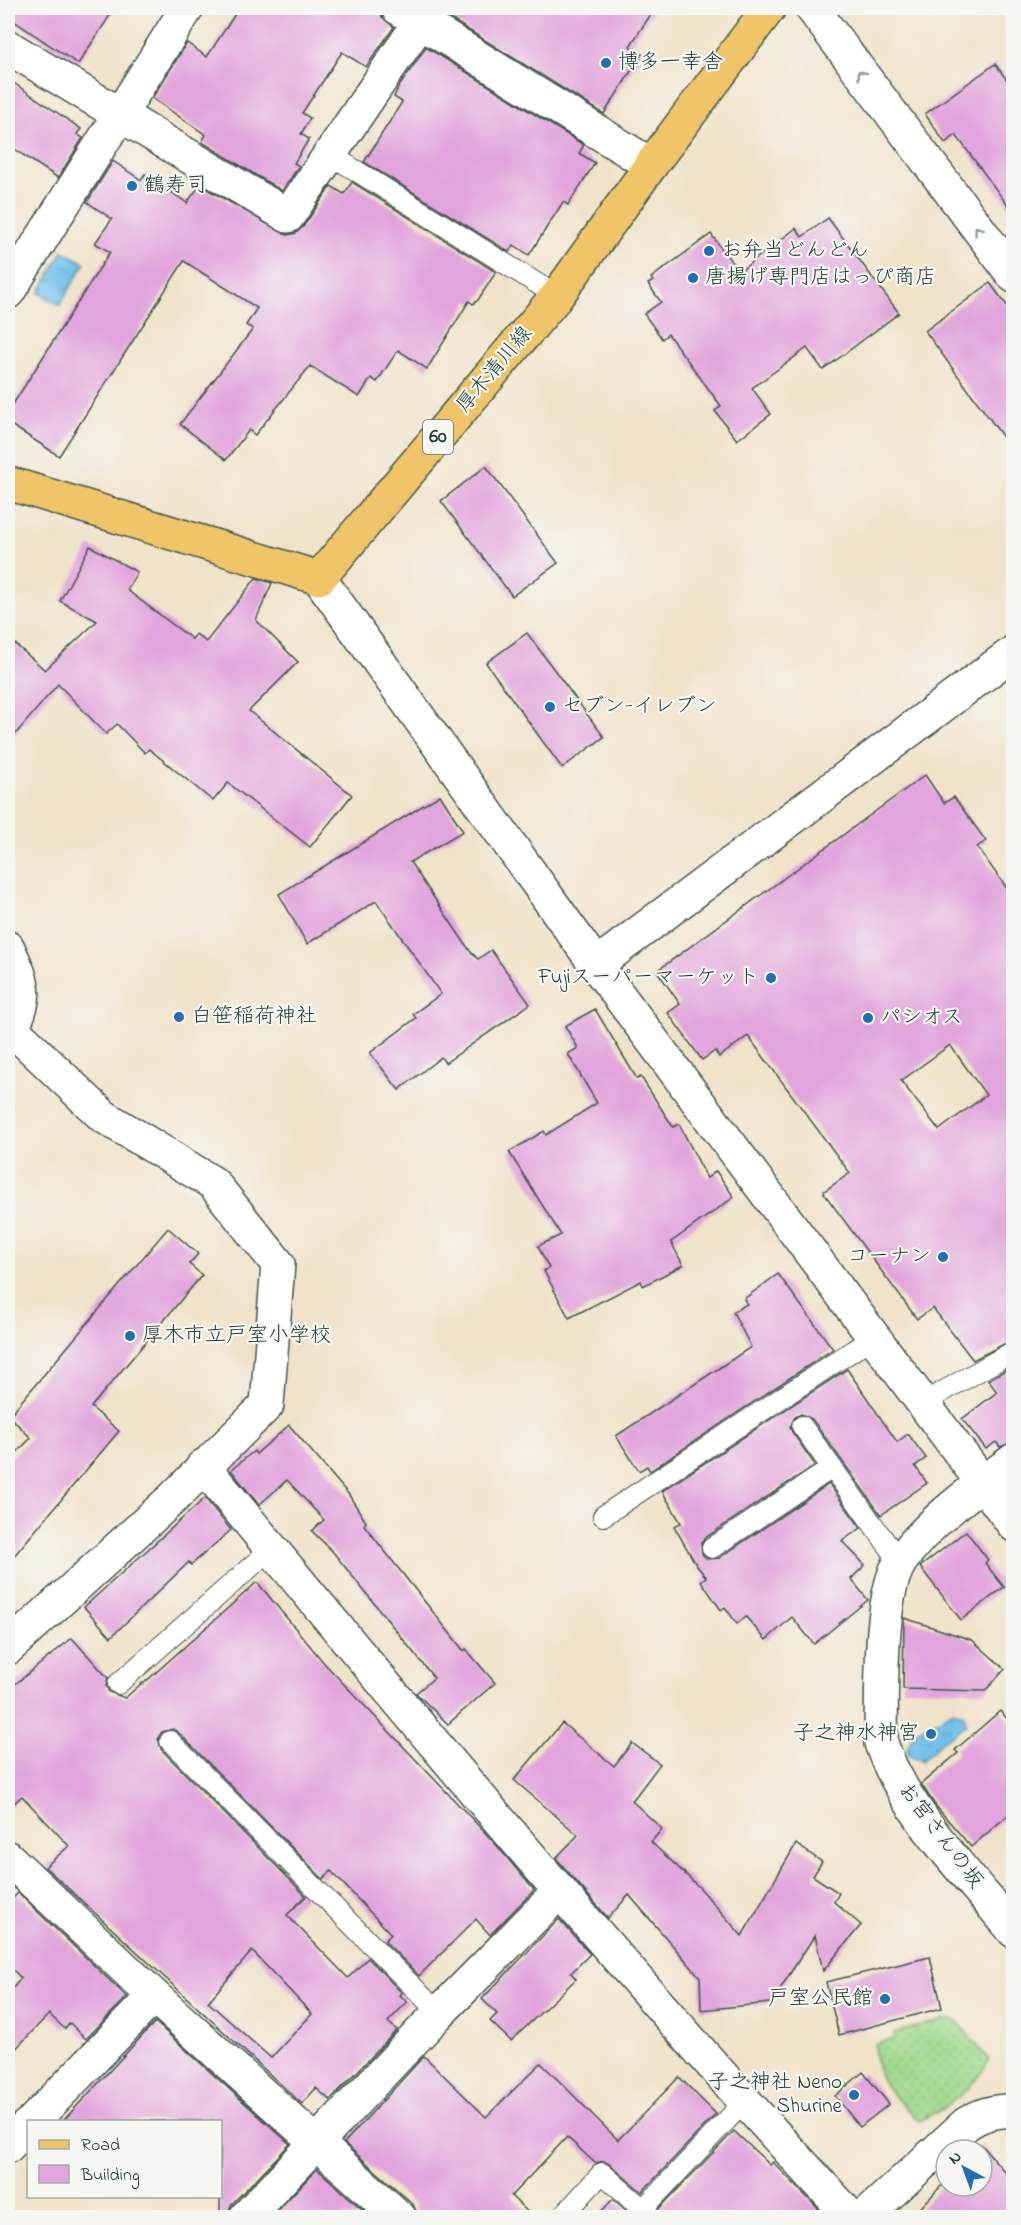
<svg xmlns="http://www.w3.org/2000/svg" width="1021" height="2225" viewBox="0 0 1021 2225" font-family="'Indie Flower','Klee One',sans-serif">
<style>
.grass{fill:url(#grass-dots);stroke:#608c60;stroke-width:1.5}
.water{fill:url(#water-ripples);stroke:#487e90;stroke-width:1.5}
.building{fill:#e2a4dc;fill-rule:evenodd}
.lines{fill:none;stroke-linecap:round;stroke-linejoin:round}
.service-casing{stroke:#3e564a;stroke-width:22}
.minor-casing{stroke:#3e564a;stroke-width:36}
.tertiary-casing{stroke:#3e564a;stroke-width:36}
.primary-casing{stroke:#3e564a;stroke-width:36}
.service{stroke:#fff;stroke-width:20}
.minor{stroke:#fff;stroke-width:33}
.tertiary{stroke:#fff;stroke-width:33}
.primary{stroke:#f0c469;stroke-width:33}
.oneway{stroke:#8f9e9a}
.poi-dot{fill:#1f6fb2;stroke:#f6f6f2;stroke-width:2}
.labels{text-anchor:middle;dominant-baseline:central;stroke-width:4.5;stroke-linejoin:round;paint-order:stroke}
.shield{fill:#f6f6f2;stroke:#60746d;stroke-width:1.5}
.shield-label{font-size:20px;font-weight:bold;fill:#1f3d34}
.poi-label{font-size:21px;fill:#1f3d34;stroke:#f6f6f2;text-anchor:start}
.street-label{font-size:21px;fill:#1f3d34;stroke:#f6f6f2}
</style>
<defs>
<pattern id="grass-dots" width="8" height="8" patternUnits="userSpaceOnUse" patternTransform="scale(1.5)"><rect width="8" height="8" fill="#a0da8d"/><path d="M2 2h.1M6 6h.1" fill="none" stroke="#89bc7a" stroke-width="1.8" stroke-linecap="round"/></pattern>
<pattern id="water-ripples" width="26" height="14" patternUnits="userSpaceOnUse" patternTransform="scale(1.5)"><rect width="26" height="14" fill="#71c0ec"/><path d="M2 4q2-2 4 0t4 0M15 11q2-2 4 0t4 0" fill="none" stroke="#5c9dc0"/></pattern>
</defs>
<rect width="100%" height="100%" fill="#f6f6f2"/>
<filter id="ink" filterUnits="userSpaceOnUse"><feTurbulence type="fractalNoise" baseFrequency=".0167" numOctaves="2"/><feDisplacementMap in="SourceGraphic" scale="12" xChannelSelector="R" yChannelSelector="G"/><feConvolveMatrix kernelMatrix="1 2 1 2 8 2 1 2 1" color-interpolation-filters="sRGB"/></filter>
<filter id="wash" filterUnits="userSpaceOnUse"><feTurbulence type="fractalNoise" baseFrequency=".008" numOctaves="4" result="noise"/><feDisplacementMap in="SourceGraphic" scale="24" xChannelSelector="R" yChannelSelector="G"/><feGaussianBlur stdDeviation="1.35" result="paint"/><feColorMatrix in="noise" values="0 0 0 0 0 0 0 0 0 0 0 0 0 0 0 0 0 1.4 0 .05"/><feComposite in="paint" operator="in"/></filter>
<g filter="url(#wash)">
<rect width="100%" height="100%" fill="#f1e3ca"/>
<path class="grass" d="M945,2019L957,2021L989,2060C972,2090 951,2106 919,2121C894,2096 873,2083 875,2044L894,2039V2033Z"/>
<g class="water">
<path d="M63,251L85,263L60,305L39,293Z"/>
<path d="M954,1711L964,1714L966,1725L943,1741L922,1761L909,1756L907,1748L915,1732Z"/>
</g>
<g id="blocks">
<g class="building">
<path d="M8,8H115L78,64L8,17Z"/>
<path d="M239,8H379L382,17L394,27L366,67L342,52L302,113L310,118L301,134L309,139L294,163L299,166L282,191L202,142L206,135L152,98L187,43L207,57Z"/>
<path d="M433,8H655L630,46L642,54L604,114Z"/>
<path d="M426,47L584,145L579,153L595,163L568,205L563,202L529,255L514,245L509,252L364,162L402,102L394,97L398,88Z"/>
<path d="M995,64L1014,89V214L956,135L945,143L925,114Z"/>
<path d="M8,79L81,129L77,134L83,138L58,178L8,145Z"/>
<path d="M113,161L141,180L145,174L187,203L200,185L287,235L296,233L303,227L331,186L344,194L352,182L496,272L478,300L473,304L469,301L427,369L398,350L377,382L371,378L359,397L310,366L255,435L249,430L226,460L180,424L253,329L246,325L257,308L184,261L59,456L8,423V412L110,252L95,243L112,219L87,202Z"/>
<path d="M828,218L899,313L823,370L807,348L752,388L771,414L737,440L715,411L721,406L668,334L662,339L644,314L661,302L648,284L653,281L651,278L711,234L739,272L796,228L802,237Z"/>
<path d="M990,283L1014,315V452L925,331Z"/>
<path d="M486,466L558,563L512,596L441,501Z"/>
<path d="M90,546L137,572L127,590L192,639L196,634L206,642L256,578L272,583L256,620L298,662L249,711L352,795L310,847L228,783L213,801L149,749L145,753L117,724L106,734L58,684L8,743V638L45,670L97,621L60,601Z"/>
<path d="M527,633L604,737L562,768L486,663Z"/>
<path d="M925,775L944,803L954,797L986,841L977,847L1014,898V1339L973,1360L933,1308L917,1319L823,1192L850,1173L748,1036L719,1057L715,1051L702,1060L668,1013L680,1004L657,971ZM950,1045L986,1095L939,1130L901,1081Z"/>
<path d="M440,795L463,831L410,862L470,951L478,959L491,950L530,1004L445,1063L441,1057L399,1090L370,1053L416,1018L413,1014L441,994L376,901L307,944L279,894Z"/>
<path d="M595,1009L637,1079L641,1077L673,1127L679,1124L707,1178L716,1171L734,1197L671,1242L683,1265L643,1286L641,1281L569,1318L544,1271L549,1268L538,1246L561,1235L509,1152L544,1131L546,1135L597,1103L568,1054L578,1048L565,1026Z"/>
<path d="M168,1228L198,1254L189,1264L202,1275L91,1407L119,1431L8,1563V1461L31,1438L9,1416Z"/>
<path d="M778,1274L833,1349L650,1471L647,1466L639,1471L616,1436L751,1347L733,1312L747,1304L744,1299Z"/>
<path d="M1014,1365V1442L1000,1447L996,1442L986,1449L962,1419L997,1392L988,1380Z"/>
<path d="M847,1369L897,1442L908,1434L926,1458L915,1466L927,1483L881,1515L812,1419L801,1414L795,1417L790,1427L792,1432L815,1465L705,1538L701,1543L702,1554L707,1559L719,1558L829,1484L861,1528L842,1541L865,1565L851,1579L868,1600L814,1644L792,1617L766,1640L746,1617L737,1624L725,1607L721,1610L701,1581L706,1577L697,1566L674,1526L681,1523L662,1491Z"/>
<path d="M289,1425L349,1495L366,1522L364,1525L464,1651L466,1649L495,1683L448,1724L416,1693L434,1678L333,1552L312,1531L324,1520L287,1480L259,1505L231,1470L254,1451L256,1454Z"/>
<path d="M205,1498L231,1530L191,1565L189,1562L111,1637L84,1607Z"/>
<path d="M966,1531L988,1560L985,1563L1004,1587L961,1620L920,1567Z"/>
<path d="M257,1582L325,1664L493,1841L534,1890L490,1935L476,1919L419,1976L385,1941L391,1934L331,1871L323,1879L179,1733L173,1729L162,1732L158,1738L161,1749L306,1896L287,1915L348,1978L368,1958L402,1993L400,1995L407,2002L388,2022L397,2030L330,2100L316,2088L302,2104L45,1867L69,1846L22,1796L8,1809V1690L72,1638L108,1678L106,1686L109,1692L125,1698L142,1683L143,1684ZM252,1951L312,2014L271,2058L208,2002Z"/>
<path d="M904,1618L972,1640L1005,1669L985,1691L903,1689Z"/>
<path d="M1000,1711L1014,1726V1810L971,1847L935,1805L921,1784L958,1753L955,1750Z"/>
<path d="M562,1723L614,1766L632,1743L660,1764L632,1801L662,1829L651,1842L700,1888L742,1936L796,1844L822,1862L813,1876L839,1893L834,1902L861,1925L823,1971L815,1935L771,2003L701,2010L700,1977L629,1895L608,1918L556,1858L578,1835L514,1780Z"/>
<path d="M18,1893L127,1997L86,2039L70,2023L65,2029L49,2014L8,2057V1994L21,1978L8,1965V1903Z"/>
<path d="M559,1919L590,1954L571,1973L576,1979L511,2041L490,2021L497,2014L482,1999Z"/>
<path d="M930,1957L942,2008L839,2035L826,1982Z"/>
<path d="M155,2022L290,2144L231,2205L227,2217H220V2121H63Z"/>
<path d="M424,2056L486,2117L541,2063L618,2140L679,2077L716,2114L642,2192L609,2164L604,2161L595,2163L567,2137L511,2196L533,2217H418L413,2204L344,2143Z"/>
<path d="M863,2072L889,2104L860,2127L835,2096Z"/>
<path d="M734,2131L770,2165L773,2162L826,2217H651Z"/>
<path d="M982,2145L1014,2183V2217H912L941,2186H982Z"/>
<path d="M317,2169L371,2217H271Z"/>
<path d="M613,2199L634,2217H596Z"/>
</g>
</g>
</g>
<g filter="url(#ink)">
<use href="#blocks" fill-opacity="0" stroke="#3e564a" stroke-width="1.5"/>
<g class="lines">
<defs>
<g id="service">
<path d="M331,155L557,296"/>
<path d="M921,1404L1014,1351"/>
<path d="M802,1426L900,1562"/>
<path d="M603,1516L872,1338"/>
<path d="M712,1548L832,1468"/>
<path d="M118,1684L271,1549"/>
<path d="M170,1741L439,2013"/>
<path d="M561,2218L602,2173L643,2209L744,2102"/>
</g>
<g id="minor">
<path d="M398,8L651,165"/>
<path d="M812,8L1014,276"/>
<path d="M8,47L288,216L420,22"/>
<path d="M8,292L187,8"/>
<path d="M8,948C22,980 31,996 11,1028L103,1116L213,1183L278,1264L267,1405L172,1499L8,1648"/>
<path d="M596,965L1014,652"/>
<path d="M1014,1460C978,1486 925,1524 901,1561C878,1594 882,1700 881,1743C904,1811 968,1875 1014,1931"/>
<path d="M203,1466C413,1720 624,1973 849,2215L855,2218"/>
<path d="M8,1858L154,1996L400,2218"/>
<path d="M32,2122L154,1996"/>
<path d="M8,2146L28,2125"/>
<path d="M245,2218L439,2013L560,1891"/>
<path d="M863,2218L966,2124C981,2114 995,2110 1014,2111"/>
</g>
<path id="tertiary" d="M319,578L596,965L1014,1525"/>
<path id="primary" d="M8,483L319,578L557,296L651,165L769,8"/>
</defs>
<use href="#service" class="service-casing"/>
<use href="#minor" class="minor-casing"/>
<use href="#tertiary" class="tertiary-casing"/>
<use href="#primary" class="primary-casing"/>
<use href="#service" class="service"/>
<use href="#minor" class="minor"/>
<use href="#tertiary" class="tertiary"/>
<use href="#primary" class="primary"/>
</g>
<defs><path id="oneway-chevron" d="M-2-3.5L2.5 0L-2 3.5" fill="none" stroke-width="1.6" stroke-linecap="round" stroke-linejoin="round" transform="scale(1.5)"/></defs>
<g class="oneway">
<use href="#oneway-chevron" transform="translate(861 74) rotate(-127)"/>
<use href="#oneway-chevron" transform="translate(978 230) rotate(-127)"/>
</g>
</g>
<g class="poi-dot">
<circle cx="606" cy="63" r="6"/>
<circle cx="132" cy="186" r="6"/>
<circle cx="709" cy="251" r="6"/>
<circle cx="693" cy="278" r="6"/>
<circle cx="550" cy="707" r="6"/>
<circle cx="771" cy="978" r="6"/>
<circle cx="179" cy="1017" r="6"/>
<circle cx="868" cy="1018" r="6"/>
<circle cx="943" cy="1257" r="6"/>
<circle cx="130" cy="1336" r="6"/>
<circle cx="931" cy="1734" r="6"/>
<circle cx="885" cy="1999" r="6"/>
<circle cx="854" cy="2095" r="6"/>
</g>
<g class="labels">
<rect class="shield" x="423" y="420" width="30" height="34" rx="4.5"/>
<g class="shield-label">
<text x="438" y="437">60</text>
</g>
<g class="poi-label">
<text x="618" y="63">博多一幸舎</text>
<text x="144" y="186">鶴寿司</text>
<text x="721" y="251">お弁当どんどん</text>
<text x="705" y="278">唐揚げ専門店はっぴ商店</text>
<text x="562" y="707">セブン-イレブン</text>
<text x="759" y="978" text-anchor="end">Fujiスーパーマーケット</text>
<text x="191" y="1017">白笹稲荷神社</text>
<text x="880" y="1018">パシオス</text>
<text x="931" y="1257" text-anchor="end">コーナン</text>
<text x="142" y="1336">厚木市立戸室小学校</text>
<text x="919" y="1734" text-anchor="end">子之神水神宮</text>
<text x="873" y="1999" text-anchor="end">戸室公民館</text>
<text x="842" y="2083" text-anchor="end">子之神社 Neno<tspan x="842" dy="24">Shurine</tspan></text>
</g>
<g class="street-label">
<text transform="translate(495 370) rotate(-50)">厚木清川線</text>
<text transform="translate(940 1836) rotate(53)">お宮さんの坂</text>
</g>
</g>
<rect width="1021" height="2225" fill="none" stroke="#f6f6f2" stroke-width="30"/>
<rect x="27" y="2120" width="195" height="78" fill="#f6f6f2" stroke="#a0aca6" stroke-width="1.5"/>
<rect x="39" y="2140" width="30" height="9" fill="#f0c469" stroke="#a0aca6" stroke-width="1.5"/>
<text x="81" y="2150" font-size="18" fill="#1f3d34">Road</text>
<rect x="39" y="2165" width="30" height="18" fill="#e2a4dc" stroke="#a0aca6" stroke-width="1.5"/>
<text x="81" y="2180" font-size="18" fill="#1f3d34">Building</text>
<g transform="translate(964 2168) rotate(319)"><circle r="28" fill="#f6f6f2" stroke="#a0aca6" stroke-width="1.5"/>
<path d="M0-4.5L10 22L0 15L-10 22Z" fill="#1f6fb2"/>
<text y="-9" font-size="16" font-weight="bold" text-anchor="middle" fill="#1f3d34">N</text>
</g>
</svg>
